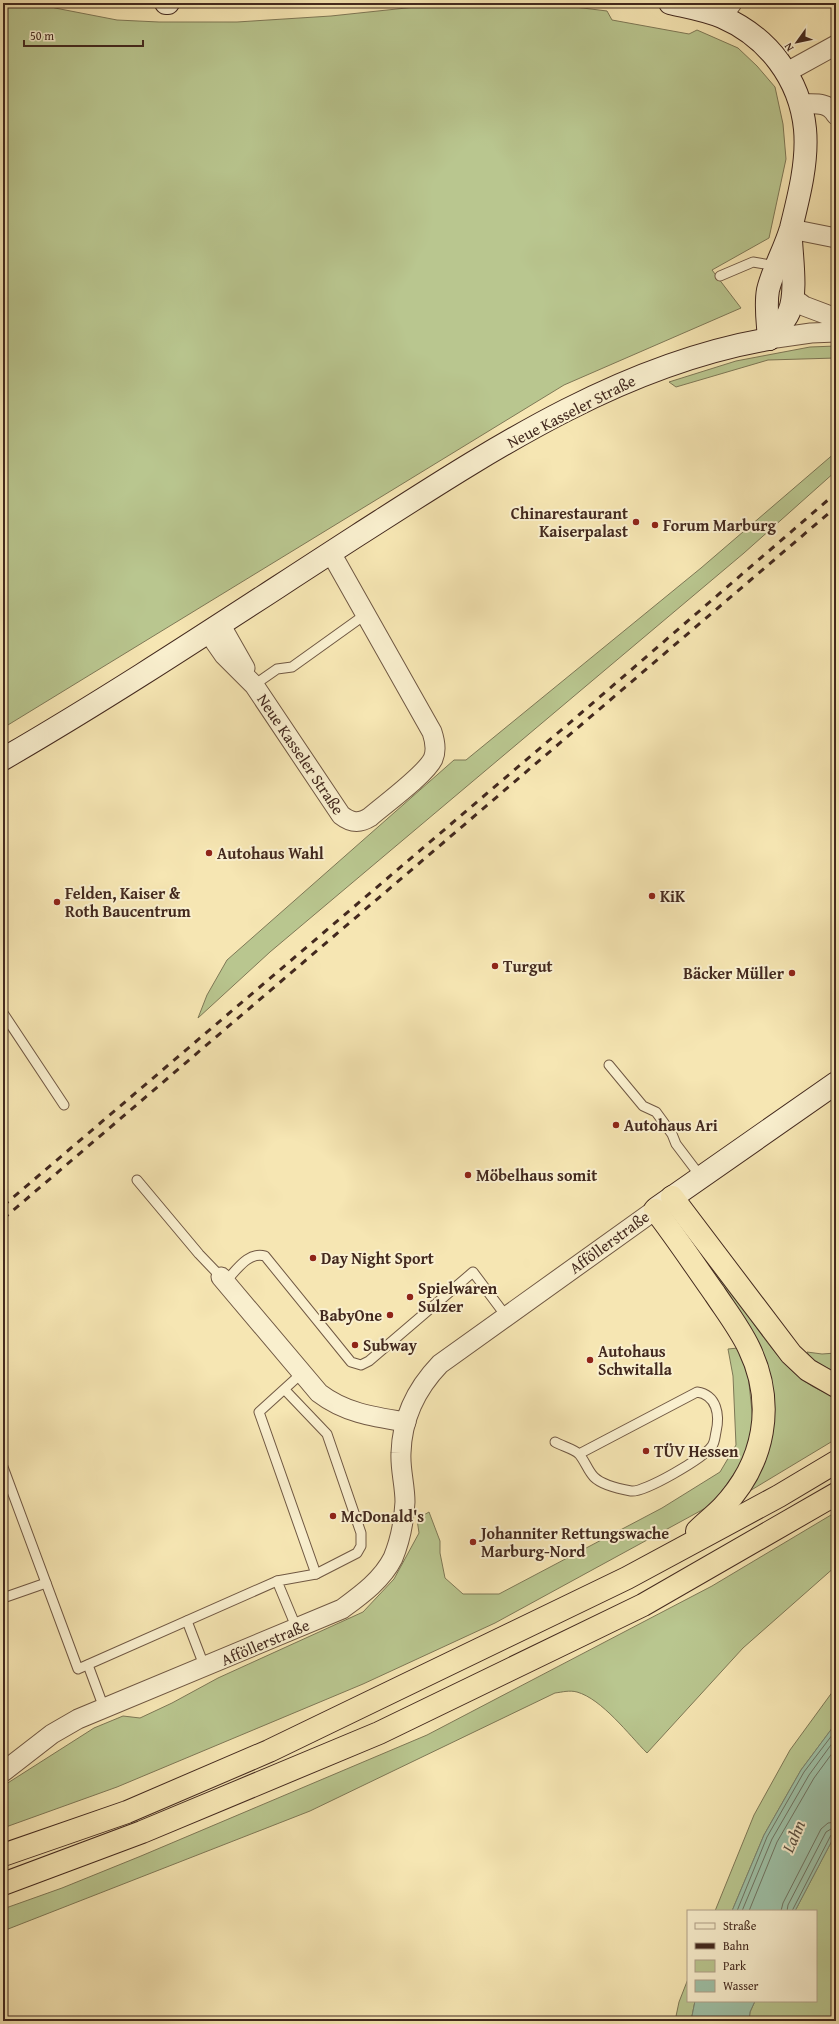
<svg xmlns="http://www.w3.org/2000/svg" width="839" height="2024" viewBox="0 0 839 2024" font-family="'Gentium Book Plus',serif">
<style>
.green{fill:#b9c68f;stroke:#7e7856}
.water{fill:#9ec0a6;stroke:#7a8470}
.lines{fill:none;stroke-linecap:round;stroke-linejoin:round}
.shore{stroke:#707462;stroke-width:1}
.service-casing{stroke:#705843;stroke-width:11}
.minor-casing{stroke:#705843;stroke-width:21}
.secondary-casing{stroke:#43291e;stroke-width:24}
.trunk-casing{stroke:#43291e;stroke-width:24}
.service{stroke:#f9efce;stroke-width:9}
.minor{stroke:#f9efce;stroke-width:19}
.secondary{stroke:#f9efce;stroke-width:22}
.trunk{stroke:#f6e6b3;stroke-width:22}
.rail{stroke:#43291e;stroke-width:3;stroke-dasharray:7 7;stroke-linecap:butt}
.poi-dot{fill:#8f2418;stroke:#f9efce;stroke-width:1.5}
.labels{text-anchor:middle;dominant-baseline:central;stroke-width:4;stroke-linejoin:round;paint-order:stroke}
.street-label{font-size:16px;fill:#43291e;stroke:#f9efce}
.poi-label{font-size:16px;font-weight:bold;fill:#43291e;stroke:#f9efce;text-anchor:start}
.water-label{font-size:17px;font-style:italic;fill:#5a4f40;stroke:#f9efce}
</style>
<rect width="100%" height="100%" fill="#f6e6b3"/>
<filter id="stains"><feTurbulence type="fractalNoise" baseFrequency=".005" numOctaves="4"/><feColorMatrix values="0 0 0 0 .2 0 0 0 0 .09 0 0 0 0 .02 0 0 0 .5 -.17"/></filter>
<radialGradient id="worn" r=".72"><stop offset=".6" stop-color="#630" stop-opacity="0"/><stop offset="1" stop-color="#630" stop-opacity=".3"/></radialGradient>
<g class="green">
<path d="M3,3H42L55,8L117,20L159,22H237L331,16L453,3H542L607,11L612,20L689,34L697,30L738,48L757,66L775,87L783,124L786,159L769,238L712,270L741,308L564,385L3,728Z"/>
<path d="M836,346V358L768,360L676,387L669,382L736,361L810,347Z"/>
<path d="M836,452V471L744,553L270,952L198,1018L207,995L227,960L454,760H466L701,568Z"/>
<path d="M679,1220C698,1247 718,1273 737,1300C763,1335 790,1385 836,1396V1439L748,1492L772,1403L677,1225Z"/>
<path d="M738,1348L748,1374L753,1421L747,1455L713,1504L495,1623L363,1684L117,1787L3,1828V1786L94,1728L123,1716L140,1718L172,1703L218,1678L363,1612L394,1579L419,1533L417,1519L429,1512L440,1541V1553L445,1578L463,1594H499L662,1508L720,1472L736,1445L733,1376L728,1349Z"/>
<path d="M807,1352L822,1354L836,1353V1372L812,1361Z"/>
<path d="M836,1512V1566L743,1648L647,1753C629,1735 602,1699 577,1692C569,1690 563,1692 555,1693L310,1811L3,1931V1909L62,1888L141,1856L427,1735L712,1586Z"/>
<path d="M836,1687V1723L801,1770L764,1835L732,1911H715L754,1815L790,1750Z"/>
<path d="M836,1833V2021H749L750,2012L755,2001H816V1911H795Z"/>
<path d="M688,1979V2001H695L691,2021H675L679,2002Z"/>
</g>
<g class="water">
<path d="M836,1723V1833L795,1911H732L764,1835L801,1770Z"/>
<path d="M695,2001H755L750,2012L749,2021H691Z"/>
</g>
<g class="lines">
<g class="shore">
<path d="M737,1911L767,1837L804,1772L836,1730"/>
<path d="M742,1911L772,1839L809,1775L836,1738"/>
<path d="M749,1911L777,1842L814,1778L836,1748"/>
<path d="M781,1911L783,1903L821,1829L828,1823L836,1822"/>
<path d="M787,1911L788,1905L826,1832L831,1829L836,1828"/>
<path d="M792,1911L831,1835L836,1833"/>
</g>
<defs>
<g id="service">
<path d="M720,276L753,262L777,266"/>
<path d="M254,685L277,669L292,667L366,614"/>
<path d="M3,1013L64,1105"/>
<path d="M609,1065L643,1106L656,1112L672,1134L676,1144L701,1177"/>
<path d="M137,1180L199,1254L221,1277"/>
<path d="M225,1282C236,1271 248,1251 265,1256L351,1362L361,1365L369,1361L473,1272L506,1316"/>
<path d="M285,1390L327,1434L361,1533V1546L357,1553L316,1574"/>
<path d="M555,1442C562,1446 574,1449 579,1454C585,1461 588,1471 594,1477C602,1485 620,1489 631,1491C644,1493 704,1458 712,1446C715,1442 715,1436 716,1432C720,1415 717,1395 697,1392L579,1454"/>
<path d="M3,1467L78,1669L277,1581"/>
<path d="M3,1598L46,1583"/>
<path d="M187,1621L205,1668"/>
<path d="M297,1629L277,1581L316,1574L259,1412L302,1373"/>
<path d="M88,1665L104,1708"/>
</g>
<g id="minor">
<path d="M722,17L732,3"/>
<path d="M787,72L836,45"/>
<path d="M800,104C814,104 828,101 836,115"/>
<path d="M791,229L836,238"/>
<path d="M792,297L804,306L836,318"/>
<path d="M769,339L811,333L836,332"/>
<path d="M220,624L245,668"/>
<path d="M208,632L224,655L254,685L341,815C351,823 359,824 370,817C385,804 425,775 433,759C437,750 435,741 432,732L331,553"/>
<path d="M221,1277L319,1393C345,1413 374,1417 406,1422"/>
<path d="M3,1772L52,1734L78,1719L342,1609C361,1595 382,1580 393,1558C400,1541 404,1520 405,1502C405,1485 400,1469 401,1453C402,1417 416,1389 440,1364L655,1210"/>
</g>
<g id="secondary">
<path d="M166,3H168"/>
<path d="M670,3C687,7 706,10 722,17C768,37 800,79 805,129C808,161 799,196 791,228C785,249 773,269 768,290C765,306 768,323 769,339"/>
<path d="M769,339C776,330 785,322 789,312C797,294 792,260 791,240"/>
<path d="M3,759C124,689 240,611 358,535C485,454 617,365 769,339"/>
<path d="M657,1208L836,1083"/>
</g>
<g id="trunk">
<path d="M672,1197L791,1354L808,1370L836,1386"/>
<path d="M655,1210C676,1237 695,1266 715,1294C727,1312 740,1329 749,1348C776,1404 765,1463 722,1508C714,1516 705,1523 697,1531"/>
<path d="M3,1855L127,1812L269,1751L627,1578L779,1496L836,1462"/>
<path d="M3,1884L142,1832L379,1733L643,1605L836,1494"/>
</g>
</defs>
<use href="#service" class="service-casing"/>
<use href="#minor" class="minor-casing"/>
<use href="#secondary" class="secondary-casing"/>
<use href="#trunk" class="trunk-casing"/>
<use href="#service" class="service"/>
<use href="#minor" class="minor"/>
<use href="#secondary" class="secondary"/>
<use href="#trunk" class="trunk"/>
<g class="rail">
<path d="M3,1206L580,714L836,493"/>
<path d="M3,1219L836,507"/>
</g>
</g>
<g class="poi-dot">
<circle cx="636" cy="522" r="4"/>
<circle cx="655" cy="525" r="4"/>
<circle cx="209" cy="853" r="4"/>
<circle cx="652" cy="896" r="4"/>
<circle cx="57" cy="902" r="4"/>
<circle cx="495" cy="966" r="4"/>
<circle cx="792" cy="973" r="4"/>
<circle cx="616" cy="1125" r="4"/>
<circle cx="468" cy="1175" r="4"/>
<circle cx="313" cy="1258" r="4"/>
<circle cx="410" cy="1297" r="4"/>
<circle cx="390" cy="1315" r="4"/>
<circle cx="355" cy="1345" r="4"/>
<circle cx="590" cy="1360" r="4"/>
<circle cx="646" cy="1451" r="4"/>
<circle cx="333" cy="1516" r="4"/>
<circle cx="473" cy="1542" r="4"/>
</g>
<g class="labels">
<g class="street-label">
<text transform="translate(571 411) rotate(-27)">Neue Kasseler Straße</text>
<text transform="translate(301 754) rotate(56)">Neue Kasseler Straße</text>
<text transform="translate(609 1242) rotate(-36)">Afföllerstraße</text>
<text transform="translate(265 1642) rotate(-23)">Afföllerstraße</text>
</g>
<g class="poi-label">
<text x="628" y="513" text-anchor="end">Chinarestaurant<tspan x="628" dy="18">Kaiserpalast</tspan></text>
<text x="663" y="525">Forum Marburg</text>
<text x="217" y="853">Autohaus Wahl</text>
<text x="65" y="893">Felden, Kaiser &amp;<tspan x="65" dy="18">Roth Baucentrum</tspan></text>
<text x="660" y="896">KiK</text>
<text x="503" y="966">Turgut</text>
<text x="784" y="973" text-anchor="end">Bäcker Müller</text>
<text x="624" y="1125">Autohaus Ari</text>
<text x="476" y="1175">Möbelhaus somit</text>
<text x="321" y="1258">Day Night Sport</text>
<text x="418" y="1288">Spielwaren<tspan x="418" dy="18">Sulzer</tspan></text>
<text x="382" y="1315" text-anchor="end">BabyOne</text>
<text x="363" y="1345">Subway</text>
<text x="598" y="1351">Autohaus<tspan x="598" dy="18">Schwitalla</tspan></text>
<text x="654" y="1451">TÜV Hessen</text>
<text x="341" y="1516">McDonald's</text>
<text x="481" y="1533">Johanniter Rettungswache<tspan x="481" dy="18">Marburg-Nord</tspan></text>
</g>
<g class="water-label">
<text transform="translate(793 1836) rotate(-66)">Lahn</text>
</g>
</g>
<rect width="839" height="2024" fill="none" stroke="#f6e6b3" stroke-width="16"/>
<rect x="4" y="4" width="831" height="2016" fill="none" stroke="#43291e" stroke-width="2"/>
<rect x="8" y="8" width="823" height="2008" fill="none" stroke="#43291e"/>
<rect x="687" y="1910" width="130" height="92" fill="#f9efce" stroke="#b0a088"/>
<rect x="695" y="1923" width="20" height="6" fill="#f9efce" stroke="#b0a088"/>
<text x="723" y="1930" font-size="12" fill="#43291e">Straße</text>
<rect x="695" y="1943" width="20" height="6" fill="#43291e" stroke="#b0a088"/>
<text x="723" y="1950" font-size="12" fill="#43291e">Bahn</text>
<rect x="695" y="1960" width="20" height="12" fill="#b9c68f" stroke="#b0a088"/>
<text x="723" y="1970" font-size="12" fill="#43291e">Park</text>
<rect x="695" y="1980" width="20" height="12" fill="#9ec0a6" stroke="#b0a088"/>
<text x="723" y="1990" font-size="12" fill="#43291e">Wasser</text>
<g transform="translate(797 42) rotate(237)" stroke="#f9efce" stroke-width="3" paint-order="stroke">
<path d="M0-3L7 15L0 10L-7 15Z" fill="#43291e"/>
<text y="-6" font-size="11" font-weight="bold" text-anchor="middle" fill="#43291e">N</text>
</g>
<path d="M24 40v6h119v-6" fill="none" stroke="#43291e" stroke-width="2"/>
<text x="30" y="40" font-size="12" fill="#43291e" stroke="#f9efce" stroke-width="3" paint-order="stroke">50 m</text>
<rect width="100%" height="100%" filter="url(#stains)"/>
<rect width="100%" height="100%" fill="url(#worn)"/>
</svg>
